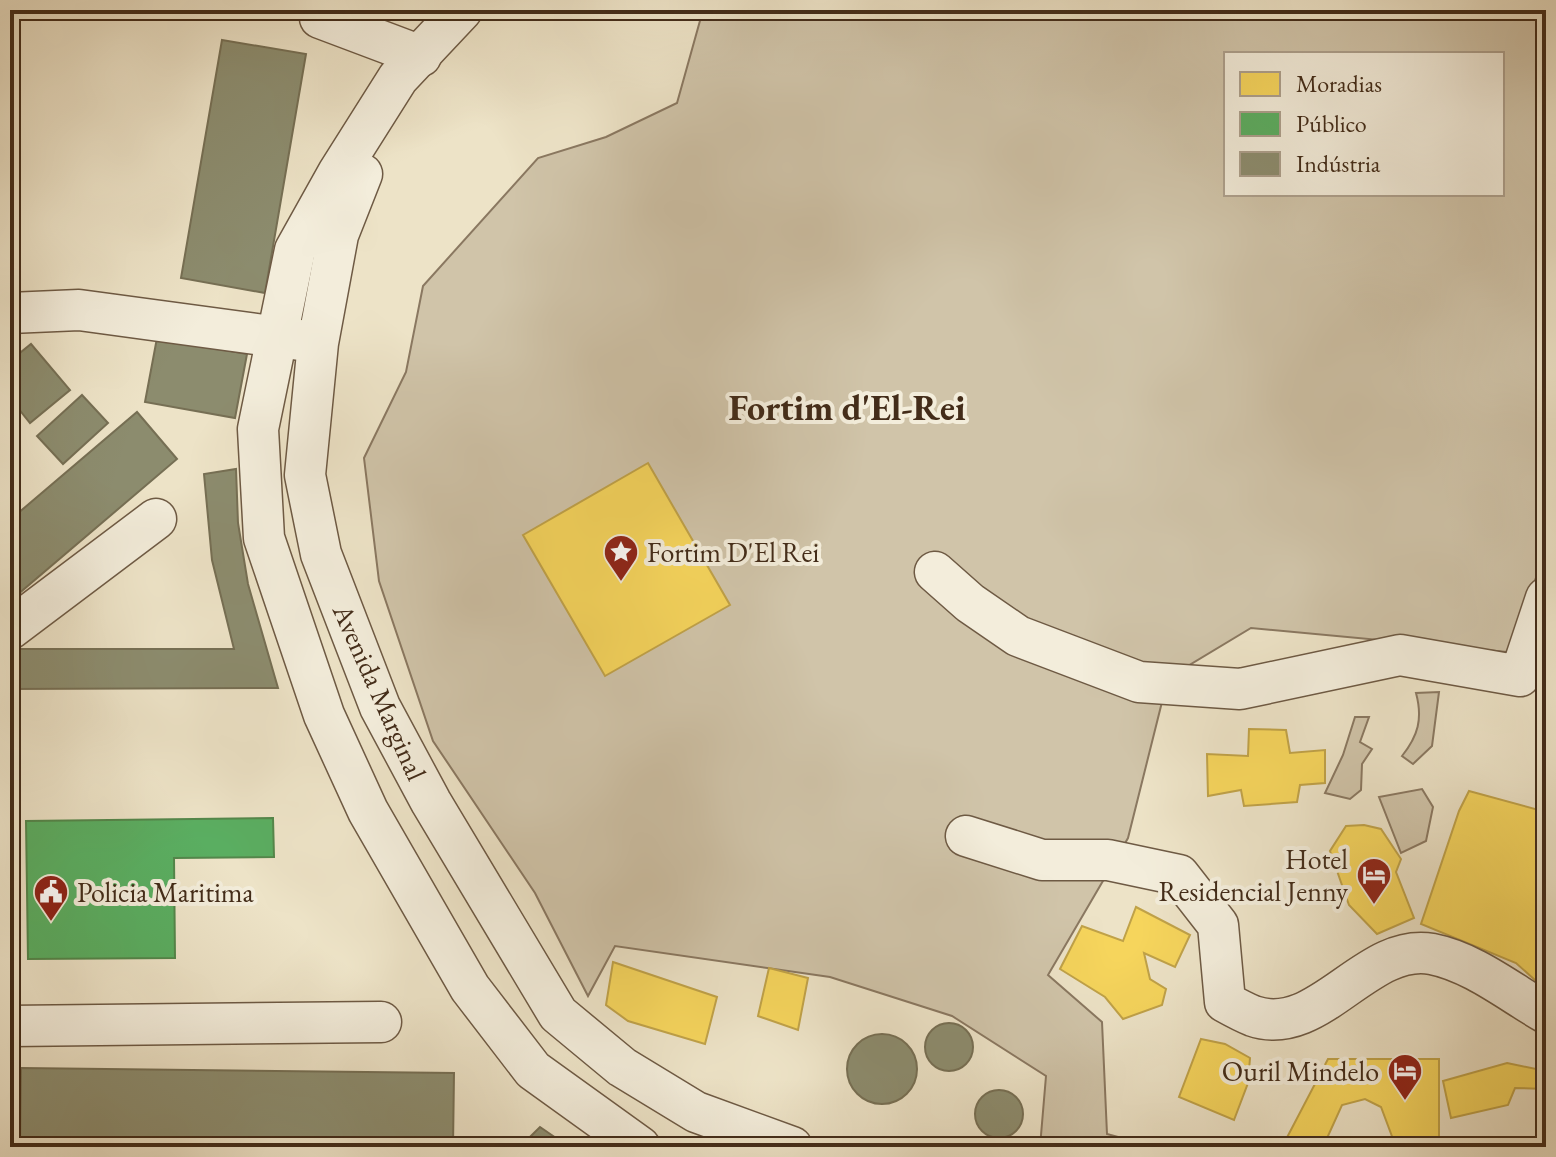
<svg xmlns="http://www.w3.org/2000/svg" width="1556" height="1157" viewBox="0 0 1556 1157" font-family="'EB Garamond',serif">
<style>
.green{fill:#d0c4a9;stroke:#8a7861;stroke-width:2;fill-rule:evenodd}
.homes{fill:#f6d55c;stroke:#c0a248;stroke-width:2}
.public{fill:#5aae61;stroke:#53874b;stroke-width:2}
.industry{fill:#8c8c6e;stroke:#766f54;stroke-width:2}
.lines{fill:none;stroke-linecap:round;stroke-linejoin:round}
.minor-casing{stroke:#6e5a44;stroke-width:43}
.minor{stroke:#f3eddb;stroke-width:40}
.labels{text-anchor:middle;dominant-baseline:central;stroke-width:8;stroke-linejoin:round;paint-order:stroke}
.poi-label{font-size:28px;fill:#432c19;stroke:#f3eddb;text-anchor:start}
.street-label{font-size:28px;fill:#432c19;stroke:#f3eddb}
.district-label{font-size:36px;font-weight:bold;fill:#432c19;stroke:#f3eddb}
</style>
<rect width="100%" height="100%" fill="#ede3c7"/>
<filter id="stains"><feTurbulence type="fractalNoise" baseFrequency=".0025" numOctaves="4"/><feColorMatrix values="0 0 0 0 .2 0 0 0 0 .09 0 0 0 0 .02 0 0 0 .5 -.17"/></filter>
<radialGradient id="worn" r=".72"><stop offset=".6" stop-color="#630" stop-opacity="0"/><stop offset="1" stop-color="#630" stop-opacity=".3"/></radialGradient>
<g class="green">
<path d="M703,10H1546V552L1507,652L1251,628L1168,678L1128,838L1048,975L1102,1022L1107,1134L1155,1147H1040L1046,1076L952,1016L830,977L615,946L588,996L535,893L433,741L379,581L364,458L406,372L423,286L538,158L606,137L677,103ZM1226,54H1502V194H1226Z"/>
<path d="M1439,692L1432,746L1413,764L1402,756C1418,736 1423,719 1416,693Z"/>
<path d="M1355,717H1369L1360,742L1372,749L1362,764L1361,790L1350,799L1325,793L1343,755Z"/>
<path d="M1422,789L1433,807L1426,841L1401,853L1379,797Z"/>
</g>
<g class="homes">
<path d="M648,463L730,605L605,676L523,535Z"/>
<path d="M1249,729L1286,730L1290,753L1325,750V783L1300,785L1297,802L1244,806L1241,790L1208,796L1207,754L1248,756Z"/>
<path d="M1469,791L1546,812V990L1516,963L1421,924L1459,811Z"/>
<path d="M1364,825L1381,829L1401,859L1396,872L1414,918L1377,934L1349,905L1330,851L1346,826Z"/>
<path d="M1136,907L1190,935L1175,967L1144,953L1150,979L1166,989L1162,1005L1123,1019L1105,997L1060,969L1082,926L1123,941Z"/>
<path d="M613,962L717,997L705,1044L628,1021L606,1005Z"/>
<path d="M769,968L808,978L798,1030L758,1016Z"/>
<path d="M1201,1039L1225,1044L1250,1058L1248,1083L1234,1120L1179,1097Z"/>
<path d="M1328,1059H1439V1147H1396L1381,1107L1365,1099L1342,1105L1323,1147H1282Z"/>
<path d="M1507,1063L1546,1071V1089L1515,1088L1508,1105L1451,1118L1443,1081Z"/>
</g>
<path class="public" d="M273,818L274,857L174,858L175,958L28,959L26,821Z"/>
<g class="industry">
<path d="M222,40L306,54L265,293L181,278Z"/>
<path d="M157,338L247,354L235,418L145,402Z"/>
<path d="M31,344L70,390L30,423L10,398V361Z"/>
<path d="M82,395L108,423L63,464L37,436Z"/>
<path d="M137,412L177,459L10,601V520Z"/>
<path d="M236,469L238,523L248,584L278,688L10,689V649H234L212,560L204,474Z"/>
<circle cx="949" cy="1047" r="24"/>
<circle cx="882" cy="1069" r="35"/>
<path d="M21,1068L454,1073L453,1147H20Z"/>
<circle cx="999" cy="1114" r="24"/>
<path d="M540,1127L569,1147H546L531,1136Z"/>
</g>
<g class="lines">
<defs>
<g id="minor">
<path d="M462,10L398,78L338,173L295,250L258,429L264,538L324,715L368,811L470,988L533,1070L640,1147"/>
<path d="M320,18L421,56"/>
<path d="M362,174L338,235L318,343L305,475L321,554L380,707L431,802L558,1014L622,1067L696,1112L792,1147"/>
<path d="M10,313L79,310L300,340"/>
<path d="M935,572L970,603L1018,636L1139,682L1240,689L1400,655L1520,676L1546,598"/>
<path d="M10,629L156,519"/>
<path d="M966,836L1042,860H1108L1179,875L1218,925L1225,1002C1234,1007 1243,1012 1253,1016C1319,1039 1366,942 1432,954C1473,962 1511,993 1546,1013"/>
<path d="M10,1026L381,1022"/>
</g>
</defs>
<use href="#minor" class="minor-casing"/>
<use href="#minor" class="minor"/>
</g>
<defs>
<symbol id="sight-pin" viewBox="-11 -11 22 30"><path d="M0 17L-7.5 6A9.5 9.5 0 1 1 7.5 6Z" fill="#8f2418" stroke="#f3eddb"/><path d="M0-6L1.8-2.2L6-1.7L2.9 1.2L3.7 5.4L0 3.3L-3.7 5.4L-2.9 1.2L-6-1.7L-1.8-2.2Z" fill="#fff"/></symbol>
<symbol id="hotel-pin" viewBox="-11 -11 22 30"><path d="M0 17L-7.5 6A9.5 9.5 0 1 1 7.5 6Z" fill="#8f2418" stroke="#f3eddb"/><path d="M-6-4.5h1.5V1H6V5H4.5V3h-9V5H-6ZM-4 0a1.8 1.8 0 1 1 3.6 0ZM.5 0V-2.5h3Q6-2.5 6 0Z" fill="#fff"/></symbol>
<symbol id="civic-pin" viewBox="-11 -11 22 30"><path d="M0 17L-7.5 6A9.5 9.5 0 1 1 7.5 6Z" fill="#8f2418" stroke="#f3eddb"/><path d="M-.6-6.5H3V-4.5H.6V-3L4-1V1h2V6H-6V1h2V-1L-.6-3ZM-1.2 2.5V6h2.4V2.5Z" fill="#fff"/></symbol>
</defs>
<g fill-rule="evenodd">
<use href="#sight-pin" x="601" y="532" width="40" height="54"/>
<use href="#hotel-pin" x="1354" y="855" width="40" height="54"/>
<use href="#civic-pin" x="31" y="872" width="40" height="54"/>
<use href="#hotel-pin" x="1385" y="1051" width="40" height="54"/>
</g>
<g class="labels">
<g class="poi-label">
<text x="647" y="552">Fortim D'El Rei</text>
<text x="1348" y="859" text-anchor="end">Hotel<tspan x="1348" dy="32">Residencial Jenny</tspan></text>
<text x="77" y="892">Policia Maritima</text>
<text x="1379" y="1071" text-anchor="end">Ouril Mindelo</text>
</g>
<g class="street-label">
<text transform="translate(380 692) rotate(66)">Avenida Marginal</text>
</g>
<g class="district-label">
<text x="847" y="407">Fortim d'El-Rei</text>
</g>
</g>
<rect width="1556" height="1157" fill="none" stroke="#ede3c7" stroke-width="40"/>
<rect x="12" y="12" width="1532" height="1133" fill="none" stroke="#432c19" stroke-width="4"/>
<rect x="20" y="20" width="1516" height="1117" fill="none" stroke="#432c19" stroke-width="2"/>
<rect x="1224" y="52" width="280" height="144" fill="#f3eddb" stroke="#ada08d" stroke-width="2"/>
<rect x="1240" y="72" width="40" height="24" fill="#f6d55c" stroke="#ada08d" stroke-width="2"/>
<text x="1296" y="92" font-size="24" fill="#432c19">Moradias</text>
<rect x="1240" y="112" width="40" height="24" fill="#5aae61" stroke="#ada08d" stroke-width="2"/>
<text x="1296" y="132" font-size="24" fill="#432c19">Público</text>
<rect x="1240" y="152" width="40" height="24" fill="#8c8c6e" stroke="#ada08d" stroke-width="2"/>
<text x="1296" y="172" font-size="24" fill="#432c19">Indústria</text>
<rect width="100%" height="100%" filter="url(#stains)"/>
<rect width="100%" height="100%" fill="url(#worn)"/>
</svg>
